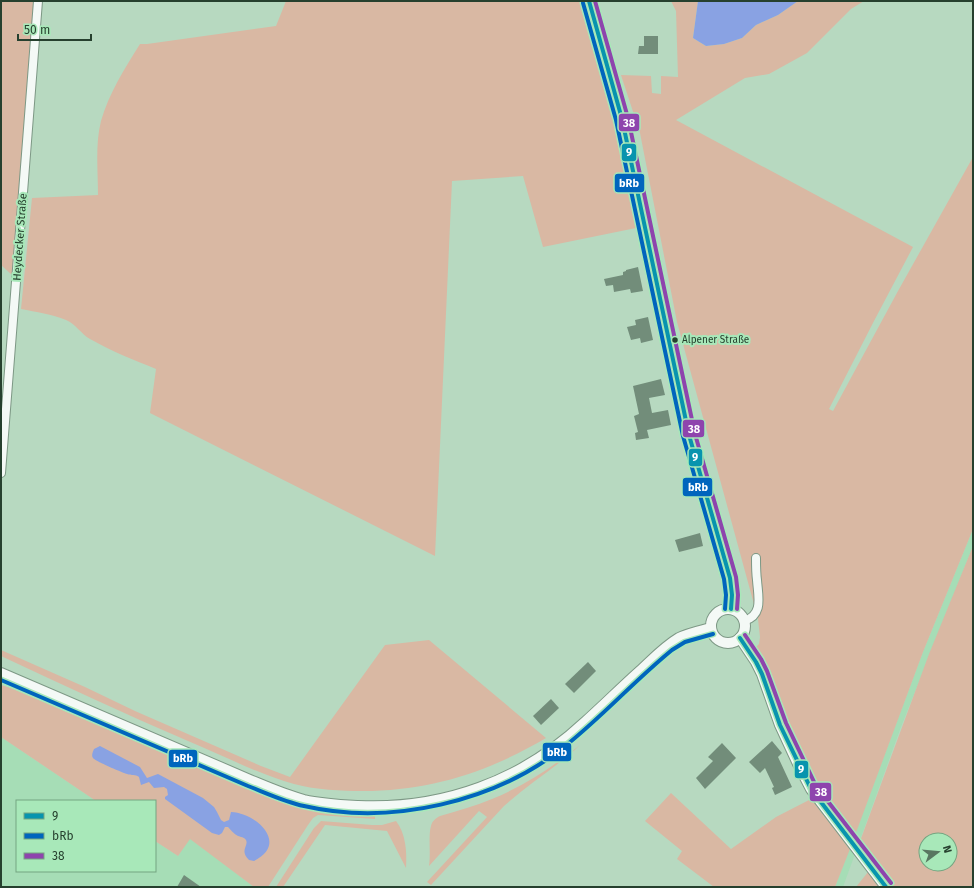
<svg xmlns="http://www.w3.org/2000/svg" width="974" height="888" viewBox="0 0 974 888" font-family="'Fira Sans',sans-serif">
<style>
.built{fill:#a6ddb6}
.green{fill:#d9b8a3;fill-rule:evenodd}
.water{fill:#89a2e3}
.building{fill:#728d7a}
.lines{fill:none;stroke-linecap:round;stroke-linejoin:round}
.minor-casing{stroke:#7d9885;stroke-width:10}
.tertiary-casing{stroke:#7d9885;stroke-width:12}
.minor{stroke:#f4f9f6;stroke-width:8}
.tertiary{stroke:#f4f9f6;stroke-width:10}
.bus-1-casing{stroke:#a8e8b9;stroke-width:7}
.bus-2-casing{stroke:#a8e8b9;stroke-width:7}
.bus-3-casing{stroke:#a8e8b9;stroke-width:7}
.bus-1{stroke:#0894ae;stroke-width:4}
.bus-2{stroke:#0065bd;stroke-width:4}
.bus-3{stroke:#8e44ad;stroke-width:4}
.bus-dot{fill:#26402e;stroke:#a8e8b9;stroke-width:1.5}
.labels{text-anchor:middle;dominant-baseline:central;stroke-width:4;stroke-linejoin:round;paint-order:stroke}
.bus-label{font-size:10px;fill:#26402e;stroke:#a8e8b9;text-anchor:start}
.street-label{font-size:11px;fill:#26402e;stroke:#a8e8b9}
.line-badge{stroke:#a8e8b9;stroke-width:1.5}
.badge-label{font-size:11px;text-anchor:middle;font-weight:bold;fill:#fff}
</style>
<rect width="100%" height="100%" fill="#b7d9c0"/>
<g class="built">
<path d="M973,529V546L901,727L843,887H835L923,652Z"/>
<path d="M1,737L96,801H17V871H155V841L178,856L190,838L254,887H1Z"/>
</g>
<g class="green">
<path d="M1,1H39L12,275L1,265Z"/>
<path d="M286,1H583L604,87L625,161L622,162L636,228L543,247L523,176L452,181L435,556L150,413L156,369C134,360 111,351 90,339C81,334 76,324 66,320C52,314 36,312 21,309L32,198L98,195C98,171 95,145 101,121C109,93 125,68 140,44H147L276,26Z"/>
<path d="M671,1H698L693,38L706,46L724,44L742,38L756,25L778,15L798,1H864L851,9L807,53L769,74L745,78L676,120L913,247L874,321L829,409L833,411L898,291L973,157V529L923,652L854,838L813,784L784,723L756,647L759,644L760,637L758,619L677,322L640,133L621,75L651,76L652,93L661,94V76L678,77L676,11Z"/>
<path d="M973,546V887H892L859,844L929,654ZM926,840H950V864H926Z"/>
<path d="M429,640L546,738C488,772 431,791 363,791C340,791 317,790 294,784C258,774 222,755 188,741C125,714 63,685 1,656V650L85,687L135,711L261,766L290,777L385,645Z"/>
<path d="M1,685L22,691L67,712L138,740L276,798L304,806L331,812L375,815V819L318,815L313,818L308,825L268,887H254L190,839L178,856L155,841V801H96L1,737Z"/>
<path d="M580,745C557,767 528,784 504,806L431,885L427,882L487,817L479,811L429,866C431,853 428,836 431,826C432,821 436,818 440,816C457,811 475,806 492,799C524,786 554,766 580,745Z"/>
<path d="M671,793L731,849L776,817L811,799L850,849L835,887H714L677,859L682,851L645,821Z"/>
<path d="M321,821L372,825H382L396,821C406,834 407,852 406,868L387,831L325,825L283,887H276L314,828Z"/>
<path d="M868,872L879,887H856Z"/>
</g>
<g class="water">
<path d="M698,1H798L778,15L756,25L742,38L724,44L706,46L693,38Z"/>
<path d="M100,746L140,767L147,778L158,774L203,798L214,807L217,812L221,820L224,822L229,820L231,812C257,813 289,844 254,861L249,860C239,850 249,846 246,840C244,837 241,837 238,836C234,834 231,830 228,827H225L222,833L219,835L212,833L165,799V797L168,795L167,789L164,787L154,788L149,782L141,785L139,777C135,774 132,776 127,774C123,773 95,761 93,758C91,755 93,752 94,749Z"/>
</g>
<g class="building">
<path d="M644,36H658V54H638L639,46H644Z"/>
<path d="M638,267L643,291L631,293L630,289L614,292L613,285L606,286L604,279L623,275V272L626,271V270Z"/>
<path d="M648,317L653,340L641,343L640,338L631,340L627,327L636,325L635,320Z"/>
<path d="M661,379L665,395L649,398L652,413L668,410L671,425L647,430L649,438L636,440L635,433L638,432L634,416L639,414L633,386Z"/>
<path d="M700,533L703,546L679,552L675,540Z"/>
<path d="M588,662L596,671L574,693L565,684Z"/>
<path d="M551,699L559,708L541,725L533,716Z"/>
<path d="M772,741L782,753L778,757L792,787L775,795L772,788L774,787L765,768L760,773L749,762Z"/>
<path d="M722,743L736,758L705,789L696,778L713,761L708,757Z"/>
<path d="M184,875L201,887H177Z"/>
</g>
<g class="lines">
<defs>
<g id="minor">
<path d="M1,473L38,1"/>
<path d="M744,621C764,615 758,596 757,580C756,573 756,565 756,558"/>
</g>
<g id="tertiary">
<path d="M589,1L622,119L689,435L730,578L732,595L731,609"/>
<circle cx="728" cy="626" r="17"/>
<path d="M740,638L756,662L762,674L780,725L799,766L811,789L886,887"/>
<path d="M1,673L250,780C267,787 285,795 304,800C321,804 340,805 358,806C443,810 522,781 584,723C603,706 621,688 640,671C652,660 664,647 679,638C689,633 700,631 711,628"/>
</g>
</defs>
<use href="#minor" class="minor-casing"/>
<use href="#tertiary" class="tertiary-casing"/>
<use href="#minor" class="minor"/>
<use href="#tertiary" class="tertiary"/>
<defs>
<g id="bus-1">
<path d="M589,1L622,119L689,435L730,578L732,595L731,609"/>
<path d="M740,638L756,662L762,674L780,725L811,789L886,887"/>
</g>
<g id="bus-2">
<path d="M583,3L616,120L683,436L724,579L726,595L725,609"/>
<path d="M1,680L248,786C266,793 285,802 304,806C391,826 495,802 564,747C602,717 634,681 672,650L685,642L713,634"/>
</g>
<g id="bus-3">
<path d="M595,1L628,118L695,434L736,577L738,595L737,609"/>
<path d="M745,635L761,659L767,671L786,723L816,786L891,883"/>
</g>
</defs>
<use href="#bus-1" class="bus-1-casing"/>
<use href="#bus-2" class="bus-2-casing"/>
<use href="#bus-3" class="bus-3-casing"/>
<use href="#bus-1" class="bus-1"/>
<use href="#bus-2" class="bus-2"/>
<use href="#bus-3" class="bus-3"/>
</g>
<circle class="bus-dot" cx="675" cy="340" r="3.5"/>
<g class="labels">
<g class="bus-label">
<text x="682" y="340">Alpener Straße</text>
</g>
<g class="street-label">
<text transform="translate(20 237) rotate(-86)">Heydecker Straße</text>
</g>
</g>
<g class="line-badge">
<rect x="618" y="113" width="22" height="19" rx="4" fill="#8e44ad"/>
<rect x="621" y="143" width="16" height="19" rx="4" fill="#0894ae"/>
<rect x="614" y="173" width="31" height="20" rx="4" fill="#0065bd"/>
<rect x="682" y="419" width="23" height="19" rx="4" fill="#8e44ad"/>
<rect x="688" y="448" width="15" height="19" rx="4" fill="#0894ae"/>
<rect x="682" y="477" width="31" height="20" rx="4" fill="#0065bd"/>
<rect x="542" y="742" width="30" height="20" rx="4" fill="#0065bd"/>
<rect x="168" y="749" width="30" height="19" rx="4" fill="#0065bd"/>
<rect x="794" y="760" width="15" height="19" rx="4" fill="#0894ae"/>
<rect x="809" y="782" width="23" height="20" rx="4" fill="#8e44ad"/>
</g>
<g class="badge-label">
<text x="629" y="127">38</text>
<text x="629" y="156">9</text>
<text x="629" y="187">bRb</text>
<text x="694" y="433">38</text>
<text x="695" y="461">9</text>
<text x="698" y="491">bRb</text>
<text x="557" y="756">bRb</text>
<text x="183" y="762">bRb</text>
<text x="801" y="773">9</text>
<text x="821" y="796">38</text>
</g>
<rect width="974" height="888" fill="none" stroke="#26402e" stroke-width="4"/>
<rect x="16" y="800" width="140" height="72" fill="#a8e8b9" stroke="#74a581"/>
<rect x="24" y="813" width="20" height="6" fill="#0894ae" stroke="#74a581"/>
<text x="52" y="820" font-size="12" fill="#26402e">9</text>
<rect x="24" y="833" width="20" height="6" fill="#0065bd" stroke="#74a581"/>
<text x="52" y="840" font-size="12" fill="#26402e">bRb</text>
<rect x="24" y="853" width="20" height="6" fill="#8e44ad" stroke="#74a581"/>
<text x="52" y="860" font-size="12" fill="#26402e">38</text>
<g transform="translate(938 852) rotate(74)"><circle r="19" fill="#a8e8b9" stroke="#74a581"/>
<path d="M0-3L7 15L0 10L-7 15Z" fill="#597661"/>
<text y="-6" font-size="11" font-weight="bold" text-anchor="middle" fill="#26402e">N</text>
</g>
<path d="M18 34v6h73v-6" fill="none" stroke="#26402e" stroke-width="2"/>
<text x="24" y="34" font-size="12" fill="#26402e" stroke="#a8e8b9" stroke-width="3" paint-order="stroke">50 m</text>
</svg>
